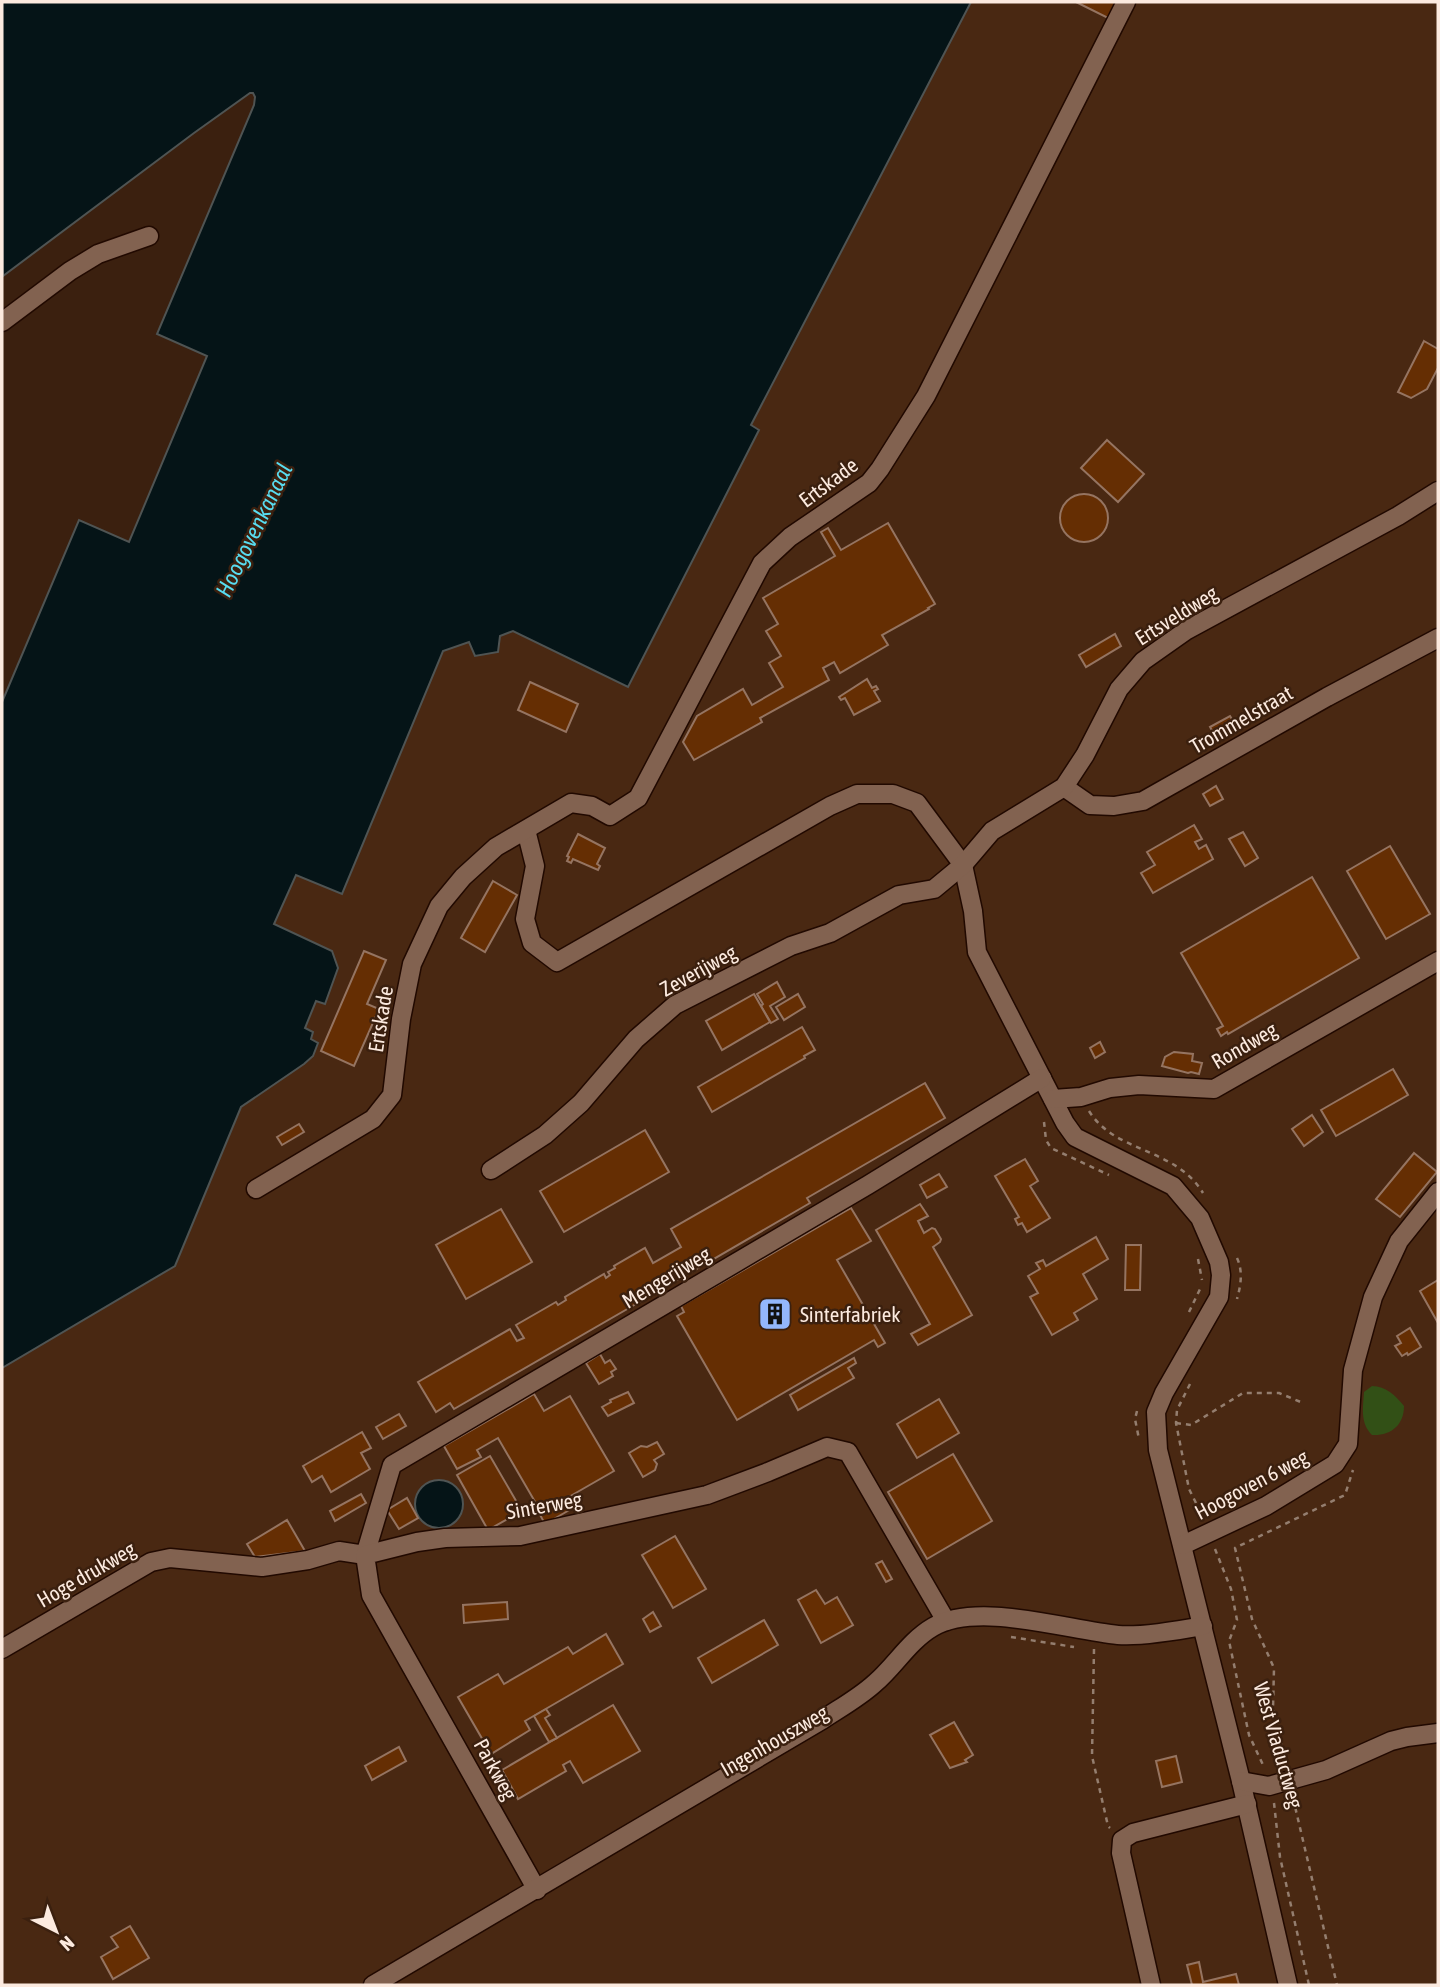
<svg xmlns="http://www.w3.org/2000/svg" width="1440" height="1987" viewBox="0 0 1440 1987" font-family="'Asap Condensed',sans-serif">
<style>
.built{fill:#492812}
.green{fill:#325016}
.water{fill:#051417;stroke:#4f5453;stroke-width:2}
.building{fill:#652e03;stroke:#957461;stroke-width:2}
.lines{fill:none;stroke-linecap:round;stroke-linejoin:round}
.minor-casing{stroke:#210900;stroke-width:21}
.path{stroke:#947e6f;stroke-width:2.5;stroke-dasharray:5 5;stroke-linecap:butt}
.minor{stroke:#826250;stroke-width:18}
.labels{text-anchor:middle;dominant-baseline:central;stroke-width:5;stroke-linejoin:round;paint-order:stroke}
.street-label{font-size:21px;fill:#fceadf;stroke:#3b200f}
.poi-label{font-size:21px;fill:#fceadf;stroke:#3b200f;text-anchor:start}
.water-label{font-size:23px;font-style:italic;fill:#58dcf0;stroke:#3b200f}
</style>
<rect width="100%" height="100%" fill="#3b200f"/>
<path class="built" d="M830,2H1438V1985H2V1311L239,934L397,702Z"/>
<path class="green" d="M1372,1386C1386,1386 1396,1396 1404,1406C1404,1425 1391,1436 1372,1435C1360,1423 1363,1408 1364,1392Z"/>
<g class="water">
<path d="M2,2H971L751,425L759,430L628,687L513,631L500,636L498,652L475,656L469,642L443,651L342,894L296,875L274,924L332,951L338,968L325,1004L316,1001L305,1028L313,1032L311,1039L318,1043L313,1056L304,1064L241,1107L175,1266L2,1368V702L79,520L129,542L207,356L157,334L254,105L255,97L253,93H250L194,133L3,276Z"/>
<circle cx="439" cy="1504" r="24"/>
</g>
<g class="building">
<path d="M1076,2H1119L1110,19Z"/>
<path d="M1424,341L1438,349V368L1427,389L1411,398L1398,392Z"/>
<path d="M1107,440L1144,474L1118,502L1081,468Z"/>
<circle cx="1084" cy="518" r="24"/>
<path d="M888,523L935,604L928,608L929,609L882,635L888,645L840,673L834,662L823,668L829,680L760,718L762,722L694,760L683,742L697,716L743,689L752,705L783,687L769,663L781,656L766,631L778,624L763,598L835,556L821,532L828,528L841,550Z"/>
<path d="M1115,634L1121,646L1086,667L1079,655Z"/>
<path d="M867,679L872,688L876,686L878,689L874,691L880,701L854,715L845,698L841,700L839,697Z"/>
<path d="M530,682L578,704L566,732L518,710Z"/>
<path d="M1230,716L1238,729L1218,741L1210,727Z"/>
<path d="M1216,786L1223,799L1210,806L1203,794Z"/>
<path d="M1194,825L1202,839L1195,842L1199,849L1206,845L1213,859L1153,893L1141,873L1155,865L1147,852Z"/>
<path d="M1243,832L1258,858L1245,866L1229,839Z"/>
<path d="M578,834L605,848L597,864L600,866L598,870L573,859L571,863L567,861L569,857L567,856Z"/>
<path d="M1390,846L1430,914L1386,939L1347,871Z"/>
<path d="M1312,877L1359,958L1228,1034L1227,1032L1221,1036L1217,1029L1223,1026L1181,953Z"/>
<path d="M493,881L517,895L485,952L461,938Z"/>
<path d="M364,951L386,960L367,1004L379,1009L354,1066L321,1051Z"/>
<path d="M777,982L785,997L770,1006L778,1019L771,1023L761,1006L763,1004L757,994Z"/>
<path d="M754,994L770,1022L722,1050L706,1021Z"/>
<path d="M798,994L805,1007L784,1020L776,1007Z"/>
<path d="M802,1027L815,1050L804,1056L805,1058L712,1112L698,1087Z"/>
<path d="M1100,1042L1105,1052L1095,1058L1090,1048Z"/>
<path d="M1174,1052L1193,1054L1192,1061L1202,1063L1199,1074L1191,1072L1188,1073L1162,1066L1165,1057Z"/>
<path d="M1393,1069L1408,1095L1336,1136L1321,1110Z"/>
<path d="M925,1083L945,1118L807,1198L810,1203L681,1278L454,1409L450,1403L436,1412L418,1382L510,1329L517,1341L524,1338L516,1325L556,1302L558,1305L566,1300L565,1297L604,1274L606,1278L610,1275L608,1272L615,1268L614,1266L645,1248L653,1263L681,1247L671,1229Z"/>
<path d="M1312,1115L1323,1132L1304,1146L1292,1129Z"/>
<path d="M299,1124L304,1132L282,1145L277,1137Z"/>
<path d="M645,1130L669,1172L564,1232L540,1191Z"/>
<path d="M1414,1153L1437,1172L1400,1217L1376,1199Z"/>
<path d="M1025,1159L1038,1181L1030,1186L1050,1218L1027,1232L1022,1223L1018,1225L1015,1219L1019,1217L995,1176Z"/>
<path d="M939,1174L947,1187L927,1198L920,1185Z"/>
<path d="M920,1204L928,1216L918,1221L924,1233L932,1228L935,1229L941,1239L940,1242L933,1247L972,1315L918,1345L911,1334L930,1324L876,1230Z"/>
<path d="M851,1208L871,1241L837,1260L885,1343L878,1347L874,1340L737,1420L677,1316L684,1312L681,1306Z"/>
<path d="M501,1209L532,1262L466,1299L436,1245Z"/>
<path d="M1096,1237L1108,1259L1083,1274L1097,1299L1074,1313L1078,1320L1052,1335L1030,1297L1038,1293L1028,1276L1040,1269L1036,1263L1043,1260L1046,1266Z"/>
<path d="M1126,1245H1141L1140,1290H1125Z"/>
<path d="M1438,1280V1323L1420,1291Z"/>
<path d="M1410,1328L1421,1347L1408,1355L1407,1353L1402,1356L1395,1346L1401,1343L1397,1336Z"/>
<path d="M600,1354L605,1363L610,1360L616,1369L611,1372L613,1376L599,1384L586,1363Z"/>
<path d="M854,1358L856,1363L848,1368L854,1378L798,1410L790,1395Z"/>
<path d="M628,1392L634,1403L608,1416L602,1407L611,1402L610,1400Z"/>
<path d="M534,1394L544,1411L570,1396L614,1471L567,1498L573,1508L545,1524L539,1513L541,1512L498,1438L477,1450L481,1457L457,1469L444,1446Z"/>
<path d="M939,1399L959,1433L917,1458L897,1424Z"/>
<path d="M399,1414L406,1426L383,1439L376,1427Z"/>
<path d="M362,1432L371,1448L361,1453L370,1469L331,1492L322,1476L312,1482L303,1466Z"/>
<path d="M657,1442L664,1454L654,1460L657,1464L655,1470L643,1477L629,1453L641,1446L647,1447Z"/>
<path d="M953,1454L992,1521L927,1559L888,1492Z"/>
<path d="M490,1456L522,1511L488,1530L457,1475Z"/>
<path d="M361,1494L366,1503L335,1521L330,1511Z"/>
<path d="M407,1498L418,1518L399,1529L387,1510Z"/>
<path d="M287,1520L305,1551L255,1557L247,1544Z"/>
<path d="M675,1536L706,1589L673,1608L642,1555Z"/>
<path d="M882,1561L892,1579L886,1582L876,1564Z"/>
<path d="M816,1590L825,1604L837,1597L853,1625L821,1643L798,1600Z"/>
<path d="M507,1602L508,1619L464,1623L463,1605Z"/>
<path d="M653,1612L661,1626L650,1632L643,1619Z"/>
<path d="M764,1620L778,1645L712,1683L698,1658Z"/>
<path d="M606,1634L623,1664L525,1721L530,1730L491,1754L458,1697L498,1674L504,1684L568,1647L573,1654Z"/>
<path d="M613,1705L640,1751L583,1783L570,1761L563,1765L566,1771L518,1799L502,1770Z"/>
<path d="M546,1709L550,1715L545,1718L557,1738L549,1742L534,1716Z"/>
<path d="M954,1722L973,1755L965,1760L967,1762L950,1768L930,1735Z"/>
<path d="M399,1747L406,1761L372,1780L365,1766Z"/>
<path d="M1176,1756L1182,1782L1162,1787L1156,1761Z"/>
<path d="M130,1926L149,1958L113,1979L101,1957L118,1947L111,1937Z"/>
<path d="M1199,1962L1203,1982L1236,1974L1239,1985H1192L1187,1965Z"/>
</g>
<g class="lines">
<defs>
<g id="minor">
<path d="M2,322L70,271L98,254L149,236"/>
<path d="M1064,787L1090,805L1114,806L1143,801L1327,697L1438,638"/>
<path d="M526,830L535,866L525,919L532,943L557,962L830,806L857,794H893L917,803L963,865L973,911L977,952L1065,1123L1075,1137L1173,1186L1200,1218L1219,1262L1221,1275L1219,1297L1164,1393L1156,1412L1158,1450L1241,1781L1288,1985"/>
<path d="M1053,1099L1081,1097L1110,1088L1139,1085L1214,1089L1438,961"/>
<path d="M491,1170L545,1135L581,1103L636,1039L675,1005L791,946L830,933L899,895L934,889L963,865L992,831L1064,787L1085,755L1119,689L1143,661L1187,630L1398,516L1438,491"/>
<path d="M256,1189L373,1119L392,1095L401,1019L412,964L439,906L463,877L496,847L571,803L592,806L610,816L638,798L762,563L790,537L869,483L880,469L926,396L1126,2"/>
<path d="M1183,1545L1266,1506L1335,1464L1348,1444L1353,1370L1373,1297L1399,1241L1438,1192"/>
<path d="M2,1649L151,1562L170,1558L262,1567L308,1560L339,1551L365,1555L392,1465L868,1185L1042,1078"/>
<path d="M1241,1781L1269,1786L1326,1770L1391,1741L1407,1737L1438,1733"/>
<path d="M537,1890L371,1595L365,1555L417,1542L445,1538L520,1536L707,1495L768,1472L827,1447L848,1452L946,1621"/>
<path d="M373,1985L822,1720C840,1708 860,1697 875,1683C895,1666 909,1641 933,1627C978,1601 1067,1630 1118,1635C1140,1637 1181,1630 1203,1626"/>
<path d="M1151,1985L1121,1853L1122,1840L1133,1833L1247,1804"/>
</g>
</defs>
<use href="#minor" class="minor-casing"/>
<g class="path">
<path d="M1089,1111C1116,1154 1175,1147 1203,1193"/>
<path d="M1044,1122L1046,1140L1051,1148L1109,1175"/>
<path d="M1237,1258C1243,1271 1241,1285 1237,1299"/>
<path d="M1198,1259L1202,1280"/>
<path d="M1189,1312L1201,1287"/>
<path d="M1190,1384L1177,1410L1176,1423L1189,1489L1203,1517"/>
<path d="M1137,1411L1135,1419L1139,1439"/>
<path d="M1176,1423L1191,1425L1243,1393H1279L1303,1403"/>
<path d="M1215,1549L1231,1589L1237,1620L1229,1641L1249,1735L1264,1767"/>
<path d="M1011,1637L1074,1647"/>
<path d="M1094,1649L1092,1756L1108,1826L1110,1828"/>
<path d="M1286,1764L1273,1708L1274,1668L1252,1619L1235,1548L1345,1495L1353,1470"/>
<path d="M1293,1798L1337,1985"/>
<path d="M1274,1803L1280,1857L1309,1985"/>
</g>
<use href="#minor" class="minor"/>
</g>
<defs>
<symbol id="building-square" viewBox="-11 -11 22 22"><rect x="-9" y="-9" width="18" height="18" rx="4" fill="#93b7fd" stroke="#3b200f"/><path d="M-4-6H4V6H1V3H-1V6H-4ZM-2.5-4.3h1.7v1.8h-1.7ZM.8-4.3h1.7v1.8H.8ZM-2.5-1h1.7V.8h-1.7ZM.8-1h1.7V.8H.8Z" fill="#111"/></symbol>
</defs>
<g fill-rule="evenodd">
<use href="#building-square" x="756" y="1295" width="38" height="38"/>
</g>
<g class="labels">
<g class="street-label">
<text transform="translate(828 482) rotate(-37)">Ertskade</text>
<text transform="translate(1176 615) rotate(-32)">Ertsveldweg</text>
<text transform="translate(1241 719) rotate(-30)">Trommelstraat</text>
<text transform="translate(698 970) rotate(-29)">Zeverijweg</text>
<text transform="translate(380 1019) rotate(-81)">Ertskade</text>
<text transform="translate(1244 1045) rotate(-30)">Rondweg</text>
<text transform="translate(666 1277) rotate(-31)">Mengerijweg</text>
<text transform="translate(1251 1484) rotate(-28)">Hoogoven 6 weg</text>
<text transform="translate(544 1505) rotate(-10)">Sinterweg</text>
<text transform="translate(86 1574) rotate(-30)">Hoge drukweg</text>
<text transform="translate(774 1740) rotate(-30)">Ingenhouszweg</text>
<text transform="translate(1279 1745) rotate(74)">West Viaductweg</text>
<text transform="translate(496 1769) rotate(61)">Parkweg</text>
</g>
<g class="poi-label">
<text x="800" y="1314">Sinterfabriek</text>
</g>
<g class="water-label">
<text transform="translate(254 530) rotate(-64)">Hoogovenkanaal</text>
</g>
</g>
<rect width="1440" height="1987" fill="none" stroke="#fceadf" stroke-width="7"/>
<g transform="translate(56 1931) rotate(138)" stroke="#3b200f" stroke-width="5" paint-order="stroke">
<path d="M0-5L12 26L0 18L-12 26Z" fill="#fceadf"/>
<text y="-10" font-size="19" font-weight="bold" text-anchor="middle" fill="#fceadf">N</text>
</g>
</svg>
